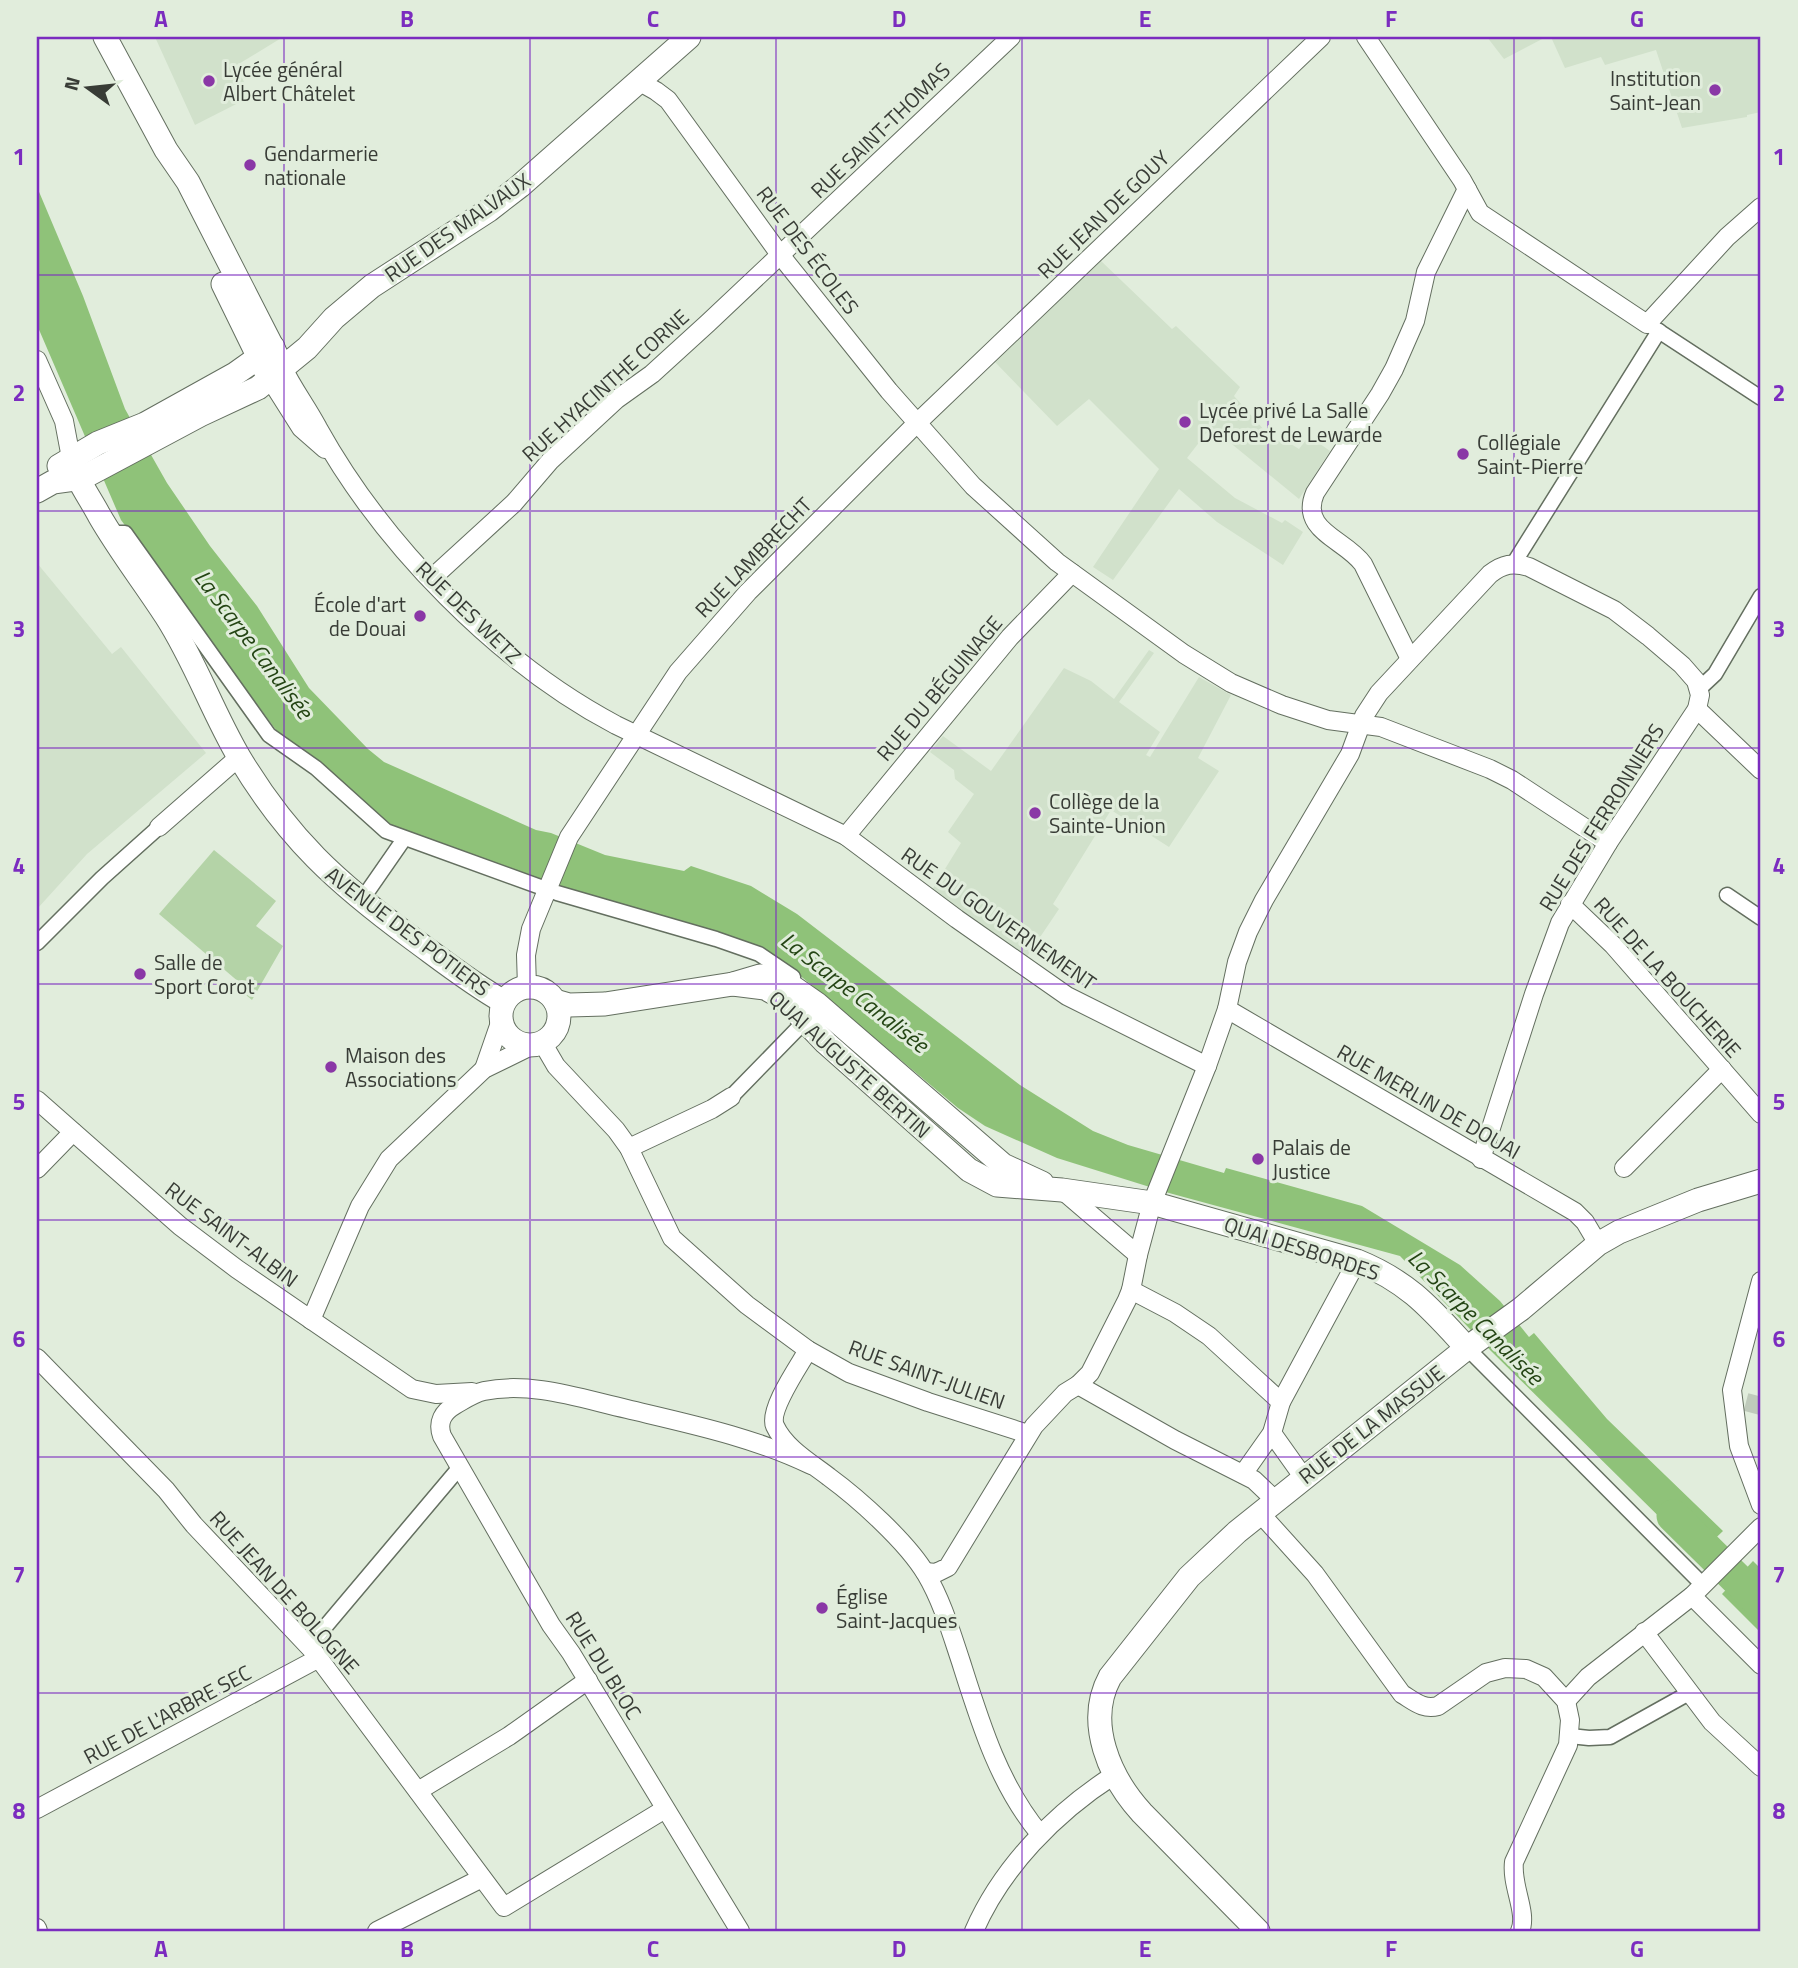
<svg xmlns="http://www.w3.org/2000/svg" width="1798" height="1968" viewBox="0 0 1798 1968" font-family="'Titillium Web',sans-serif">
<style>
.built{fill:#d1e1cb}
.green{fill:#b4d3a7}
.water{fill:#8fc279}
.lines{fill:none;stroke-linecap:round;stroke-linejoin:round}
.river{stroke:#8fc279;stroke-width:33}
.minor-tunnel{stroke:#bfcabb;stroke-width:18;stroke-dasharray:18 9;stroke-linecap:butt}
.pedestrian-casing{stroke:#646f60;stroke-width:17}
.minor-casing{stroke:#646f60;stroke-width:20}
.tertiary-casing{stroke:#646f60;stroke-width:25}
.pedestrian{stroke:#fff;stroke-width:14}
.minor{stroke:#fff;stroke-width:18}
.tertiary{stroke:#fff;stroke-width:23}
.grid{fill:none;stroke:#7b2cbf;stroke-width:2;stroke-opacity:0.55}
.poi-dot{fill:#8a37a6;stroke:#e1eddc;stroke-width:2.5}
.labels{text-anchor:middle;dominant-baseline:central;stroke-width:6;stroke-linejoin:round;paint-order:stroke}
.poi-label{font-size:21px;fill:#383c36;stroke:#e1eddc;text-anchor:start}
.street-label{font-size:21px;fill:#383c36;stroke:#e1eddc}
.water-label{font-size:23px;font-style:italic;fill:#244514;stroke:#e1eddc}
.neatline{fill:none;stroke:#7b2cbf;stroke-width:2.5}
.grid-label{font-size:23px;text-anchor:middle;font-weight:bold;fill:#7b2cbf}
</style>
<rect width="100%" height="100%" fill="#e1eddc"/>
<g class="built">
<path d="M155,37H283L237,65L250,97L195,125Z"/>
<path d="M1487,37H1546L1504,59Z"/>
<path d="M1551,37H1761V112L1747,115V117L1682,128L1656,50L1605,65L1601,57L1565,68Z"/>
<path d="M1100,260L1172,329L1176,326L1240,387L1234,396L1265,431L1280,442L1283,439L1299,449L1309,436L1330,451L1299,499L1211,427L1187,458L1235,498L1282,523L1285,520L1303,532L1283,565L1217,522L1179,489L1113,580L1093,567L1159,469L1089,399L1057,426L994,361Z"/>
<path d="M37,563L112,654L121,647L206,753L87,854L37,909Z"/>
<path d="M1149,650L1154,653L1119,702L1160,732L1146,755L1150,757L1199,677L1231,695L1198,758L1219,771L1169,847L1111,810L1053,904L1059,909L1026,958L932,890L961,843L948,832L974,794L955,779L954,770L930,752L943,736L991,771L1064,668L1091,681L1114,699Z"/>
</g>
<path class="green" d="M214,850L276,901L256,926L283,946L252,1000L236,987L240,983L159,914Z"/>
<g class="water">
<path d="M37,187L83,296L125,409L167,483L210,546L257,606L309,688L368,749L384,762L536,830L551,833L605,855L684,871L691,866L751,886L797,914L1020,1085L1093,1131L1128,1145L1224,1173L1226,1168L1362,1206L1460,1265L1500,1301L1529,1337L1534,1333L1607,1419L1723,1531L1698,1555L1491,1351L1400,1256L1169,1193L1057,1158L985,1126L958,1108L785,963L560,890L391,829L276,730L121,520L37,325Z"/>
<path d="M1753,1561L1761,1569V1633L1722,1594Z"/>
</g>
<g class="lines">
<path class="river" d="M1673,1516L1761,1603"/>
<path class="minor-tunnel" d="M1746,1402L1761,1406"/>
<defs>
<g id="pedestrian">
<path d="M1651,326L1761,398"/>
<path d="M109,533H125L269,735L316,768L386,831L557,893L716,939L759,954L793,977"/>
<path d="M1514,563L1659,331"/>
<path d="M1699,689L1715,674L1761,596"/>
<path d="M1727,895L1761,918"/>
<path d="M361,901L404,839"/>
<path d="M37,943L102,878L159,827"/>
<path d="M731,1097L805,1021"/>
<path d="M1467,1348L1703,1585"/>
<path d="M309,1646L460,1467"/>
<path d="M1570,1736L1589,1738L1610,1737L1689,1693"/>
</g>
<g id="minor">
<path d="M1366,37L1462,180L1480,213L1647,324L1727,237L1761,207"/>
<path d="M640,82L656,91L668,100L781,256L889,391L973,486L1057,562L1184,654L1231,683L1282,705L1328,720L1381,727L1490,769L1512,780L1608,843"/>
<path d="M37,360L64,421L71,458"/>
<path d="M283,368C293,389 307,407 318,428C383,545 497,662 616,725L846,836L957,919L1067,996L1207,1066"/>
<path d="M270,379L301,428L325,449"/>
<path d="M431,579L514,503L550,461L617,399L652,374L708,323L1011,37"/>
<path d="M1410,659L1363,564C1345,539 1299,531 1315,493L1380,394L1394,369L1415,321L1426,272L1467,189"/>
<path d="M1697,709L1761,770"/>
<path d="M159,827L239,757"/>
<path d="M846,836L1010,637L1072,573"/>
<path d="M1570,904L1613,945L1761,1114"/>
<path d="M527,987L526,955L531,929L569,837L678,672L748,592L916,424L1321,37"/>
<path d="M1227,1009L1575,1212L1585,1222L1598,1244"/>
<path d="M542,1042L556,1066L616,1130L629,1148L672,1238L747,1305L808,1350L849,1373L928,1402L1028,1434"/>
<path d="M484,1069L501,1020"/>
<path d="M37,1100L180,1226L237,1269L412,1389L436,1394L472,1392"/>
<path d="M629,1148L712,1109L731,1097"/>
<path d="M1624,1168L1722,1069"/>
<path d="M37,1169L73,1132"/>
<path d="M1062,1190L1138,1255"/>
<path d="M1761,1281L1732,1390L1739,1446L1761,1505"/>
<path d="M1131,1290L1175,1313L1209,1336L1281,1402"/>
<path d="M311,1320L360,1206L389,1159L484,1069L533,1045"/>
<path d="M808,1350C799,1366 768,1410 775,1426C785,1448 811,1463 829,1477C859,1499 907,1542 926,1574C942,1601 951,1632 961,1662C980,1722 999,1785 1040,1834"/>
<path d="M37,1358L166,1490L194,1525L314,1652L504,1907L665,1809"/>
<path d="M1078,1385L1175,1440L1254,1480L1275,1500"/>
<path d="M1272,1433L1304,1478"/>
<path d="M1243,1474L1272,1433L1281,1402L1357,1261"/>
<path d="M1259,1512L1315,1574L1402,1694C1414,1701 1423,1710 1438,1706L1486,1673L1505,1668L1526,1669L1544,1677L1566,1701L1570,1720L1568,1745L1514,1862C1511,1886 1528,1913 1520,1931"/>
<path d="M925,1572L936,1573L948,1567L1034,1426L1065,1393L1078,1385L1090,1373L1127,1300L1131,1290L1138,1255L1152,1203L1207,1066L1227,1009L1237,962L1248,932L1264,900L1350,754L1364,716L1379,693L1490,574C1503,564 1513,562 1529,567L1614,610L1648,636L1682,665L1696,681L1700,695L1697,709L1608,843L1560,923L1534,994L1481,1159"/>
<path d="M1692,1596L1761,1665"/>
<path d="M1644,1632L1712,1722L1761,1767"/>
<path d="M1566,1701L1588,1677L1692,1596L1761,1527"/>
<path d="M418,1791L509,1736L588,1680"/>
<path d="M37,1809L319,1658"/>
<path d="M37,1928L38,1931"/>
<path d="M377,1931L482,1878"/>
<path d="M740,1931L571,1653L551,1625L442,1436C437,1422 443,1412 455,1405C464,1400 474,1393 484,1391C531,1381 582,1399 627,1409C690,1424 753,1437 811,1465"/>
<path d="M974,1931C1002,1867 1055,1813 1114,1775"/>
</g>
<g id="tertiary">
<path d="M105,37L166,150L188,182L283,368"/>
<path d="M223,284L265,370"/>
<path d="M71,458C76,480 89,496 99,515C119,550 144,582 166,616C195,661 212,711 239,757C288,839 337,883 413,939C443,961 472,984 504,1002"/>
<path d="M59,466L98,443L145,424L235,374L273,347"/>
<path d="M37,491L53,482L82,478L200,415L258,388L307,348L334,318L372,286L489,210L520,186L689,37"/>
<path d="M733,984L765,988L783,998L826,1043L969,1170L997,1185L1062,1190L1152,1203L1357,1261C1409,1282 1431,1309 1467,1348"/>
<circle cx="530" cy="1016" r="29"/>
<path d="M555,1001L569,1005L605,1004L733,984L760,976L781,979L817,1004L1003,1165L1042,1183"/>
<path d="M1258,1931L1142,1813C1110,1778 1085,1723 1110,1677L1189,1577L1237,1532L1467,1348L1521,1309L1598,1244L1619,1232L1698,1200L1761,1181"/>
</g>
</defs>
<use href="#pedestrian" class="pedestrian-casing"/>
<use href="#minor" class="minor-casing"/>
<use href="#tertiary" class="tertiary-casing"/>
<use href="#pedestrian" class="pedestrian"/>
<use href="#minor" class="minor"/>
<use href="#tertiary" class="tertiary"/>
</g>
<path class="grid" d="M284,37V1931M530,37V1931M776,37V1931M1022,37V1931M1268,37V1931M1514,37V1931M37,275H1761M37,511H1761M37,748H1761M37,984H1761M37,1220H1761M37,1457H1761M37,1693H1761"/>
<g class="poi-dot">
<circle cx="209" cy="81" r="7"/>
<circle cx="1715" cy="90" r="7"/>
<circle cx="250" cy="165" r="7"/>
<circle cx="1185" cy="422" r="7"/>
<circle cx="1463" cy="454" r="7"/>
<circle cx="420" cy="616" r="7"/>
<circle cx="1035" cy="813" r="7"/>
<circle cx="140" cy="974" r="7"/>
<circle cx="331" cy="1067" r="7"/>
<circle cx="1258" cy="1159" r="7"/>
<circle cx="822" cy="1608" r="7"/>
</g>
<g class="labels">
<g class="poi-label">
<text x="223" y="69">Lycée général<tspan x="223" dy="24">Albert Châtelet</tspan></text>
<text x="1701" y="78" text-anchor="end">Institution<tspan x="1701" dy="24">Saint-Jean</tspan></text>
<text x="264" y="153">Gendarmerie<tspan x="264" dy="24">nationale</tspan></text>
<text x="1199" y="410">Lycée privé La Salle<tspan x="1199" dy="24">Deforest de Lewarde</tspan></text>
<text x="1477" y="442">Collégiale<tspan x="1477" dy="24">Saint-Pierre</tspan></text>
<text x="406" y="604" text-anchor="end">École d'art<tspan x="406" dy="24">de Douai</tspan></text>
<text x="1049" y="801">Collège de la<tspan x="1049" dy="24">Sainte-Union</tspan></text>
<text x="154" y="962">Salle de<tspan x="154" dy="24">Sport Corot</tspan></text>
<text x="345" y="1055">Maison des<tspan x="345" dy="24">Associations</tspan></text>
<text x="1272" y="1147">Palais de<tspan x="1272" dy="24">Justice</tspan></text>
<text x="836" y="1596">Église<tspan x="836" dy="24">Saint-Jacques</tspan></text>
</g>
<g class="street-label">
<text transform="translate(880 130) rotate(-44)">RUE SAINT-THOMAS</text>
<text transform="translate(1103 214) rotate(-44)">RUE JEAN DE GOUY</text>
<text transform="translate(457 227) rotate(-35)">RUE DES MALVAUX</text>
<text transform="translate(808 250) rotate(53)">RUE DES ÉCOLES</text>
<text transform="translate(605 385) rotate(-42)">RUE HYACINTHE CORNE</text>
<text transform="translate(753 557) rotate(-46)">RUE LAMBRECHT</text>
<text transform="translate(469 612) rotate(44)">RUE DES WETZ</text>
<text transform="translate(939 688) rotate(-50)">RUE DU BÉGUINAGE</text>
<text transform="translate(1601 817) rotate(-58)">RUE DES FERRONNIERS</text>
<text transform="translate(999 918) rotate(35)">RUE DU GOUVERNEMENT</text>
<text transform="translate(408 931) rotate(37)">AVENUE DES POTIERS</text>
<text transform="translate(1668 977) rotate(48)">RUE DE LA BOUCHERIE</text>
<text transform="translate(850 1064) rotate(42)">QUAI AUGUSTE BERTIN</text>
<text transform="translate(1429 1101) rotate(30)">RUE MERLIN DE DOUAI</text>
<text transform="translate(232 1234) rotate(37)">RUE SAINT-ALBIN</text>
<text transform="translate(1302 1248) rotate(18)">QUAI DESBORDES</text>
<text transform="translate(927 1374) rotate(20)">RUE SAINT-JULIEN</text>
<text transform="translate(1371 1424) rotate(-38)">RUE DE LA MASSUE</text>
<text transform="translate(285 1592) rotate(48)">RUE JEAN DE BOLOGNE</text>
<text transform="translate(604 1665) rotate(58)">RUE DU BLOC</text>
<text transform="translate(167 1714) rotate(-28)">RUE DE L'ARBRE SEC</text>
</g>
<g class="water-label">
<text transform="translate(254 644) rotate(53)">La Scarpe Canalisée</text>
<text transform="translate(855 992) rotate(38)">La Scarpe Canalisée</text>
<text transform="translate(1476 1317) rotate(45)">La Scarpe Canalisée</text>
</g>
</g>
<rect width="1798" height="1968" fill="none" stroke="#e1eddc" stroke-width="77"/>
<g transform="translate(88 88) rotate(285)" stroke="#e1eddc" stroke-width="5" paint-order="stroke">
<path d="M0-5L12 26L0 18L-12 26Z" fill="#383c36"/>
<text y="-10" font-size="19" font-weight="bold" text-anchor="middle" fill="#383c36">N</text>
</g>
<rect x="38" y="38" width="1721" height="1892" class="neatline"/>
<g class="grid-label">
<text x="161" y="27">A</text>
<text x="407" y="27">B</text>
<text x="653" y="27">C</text>
<text x="899" y="27">D</text>
<text x="1145" y="27">E</text>
<text x="1391" y="27">F</text>
<text x="1637" y="27">G</text>
<text x="19" y="165">1</text>
<text x="1779" y="165">1</text>
<text x="19" y="401">2</text>
<text x="1779" y="401">2</text>
<text x="19" y="637">3</text>
<text x="1779" y="637">3</text>
<text x="19" y="874">4</text>
<text x="1779" y="874">4</text>
<text x="19" y="1110">5</text>
<text x="1779" y="1110">5</text>
<text x="19" y="1347">6</text>
<text x="1779" y="1347">6</text>
<text x="19" y="1583">7</text>
<text x="1779" y="1583">7</text>
<text x="19" y="1819">8</text>
<text x="1779" y="1819">8</text>
<text x="161" y="1957">A</text>
<text x="407" y="1957">B</text>
<text x="653" y="1957">C</text>
<text x="899" y="1957">D</text>
<text x="1145" y="1957">E</text>
<text x="1391" y="1957">F</text>
<text x="1637" y="1957">G</text>
</g>
</svg>
